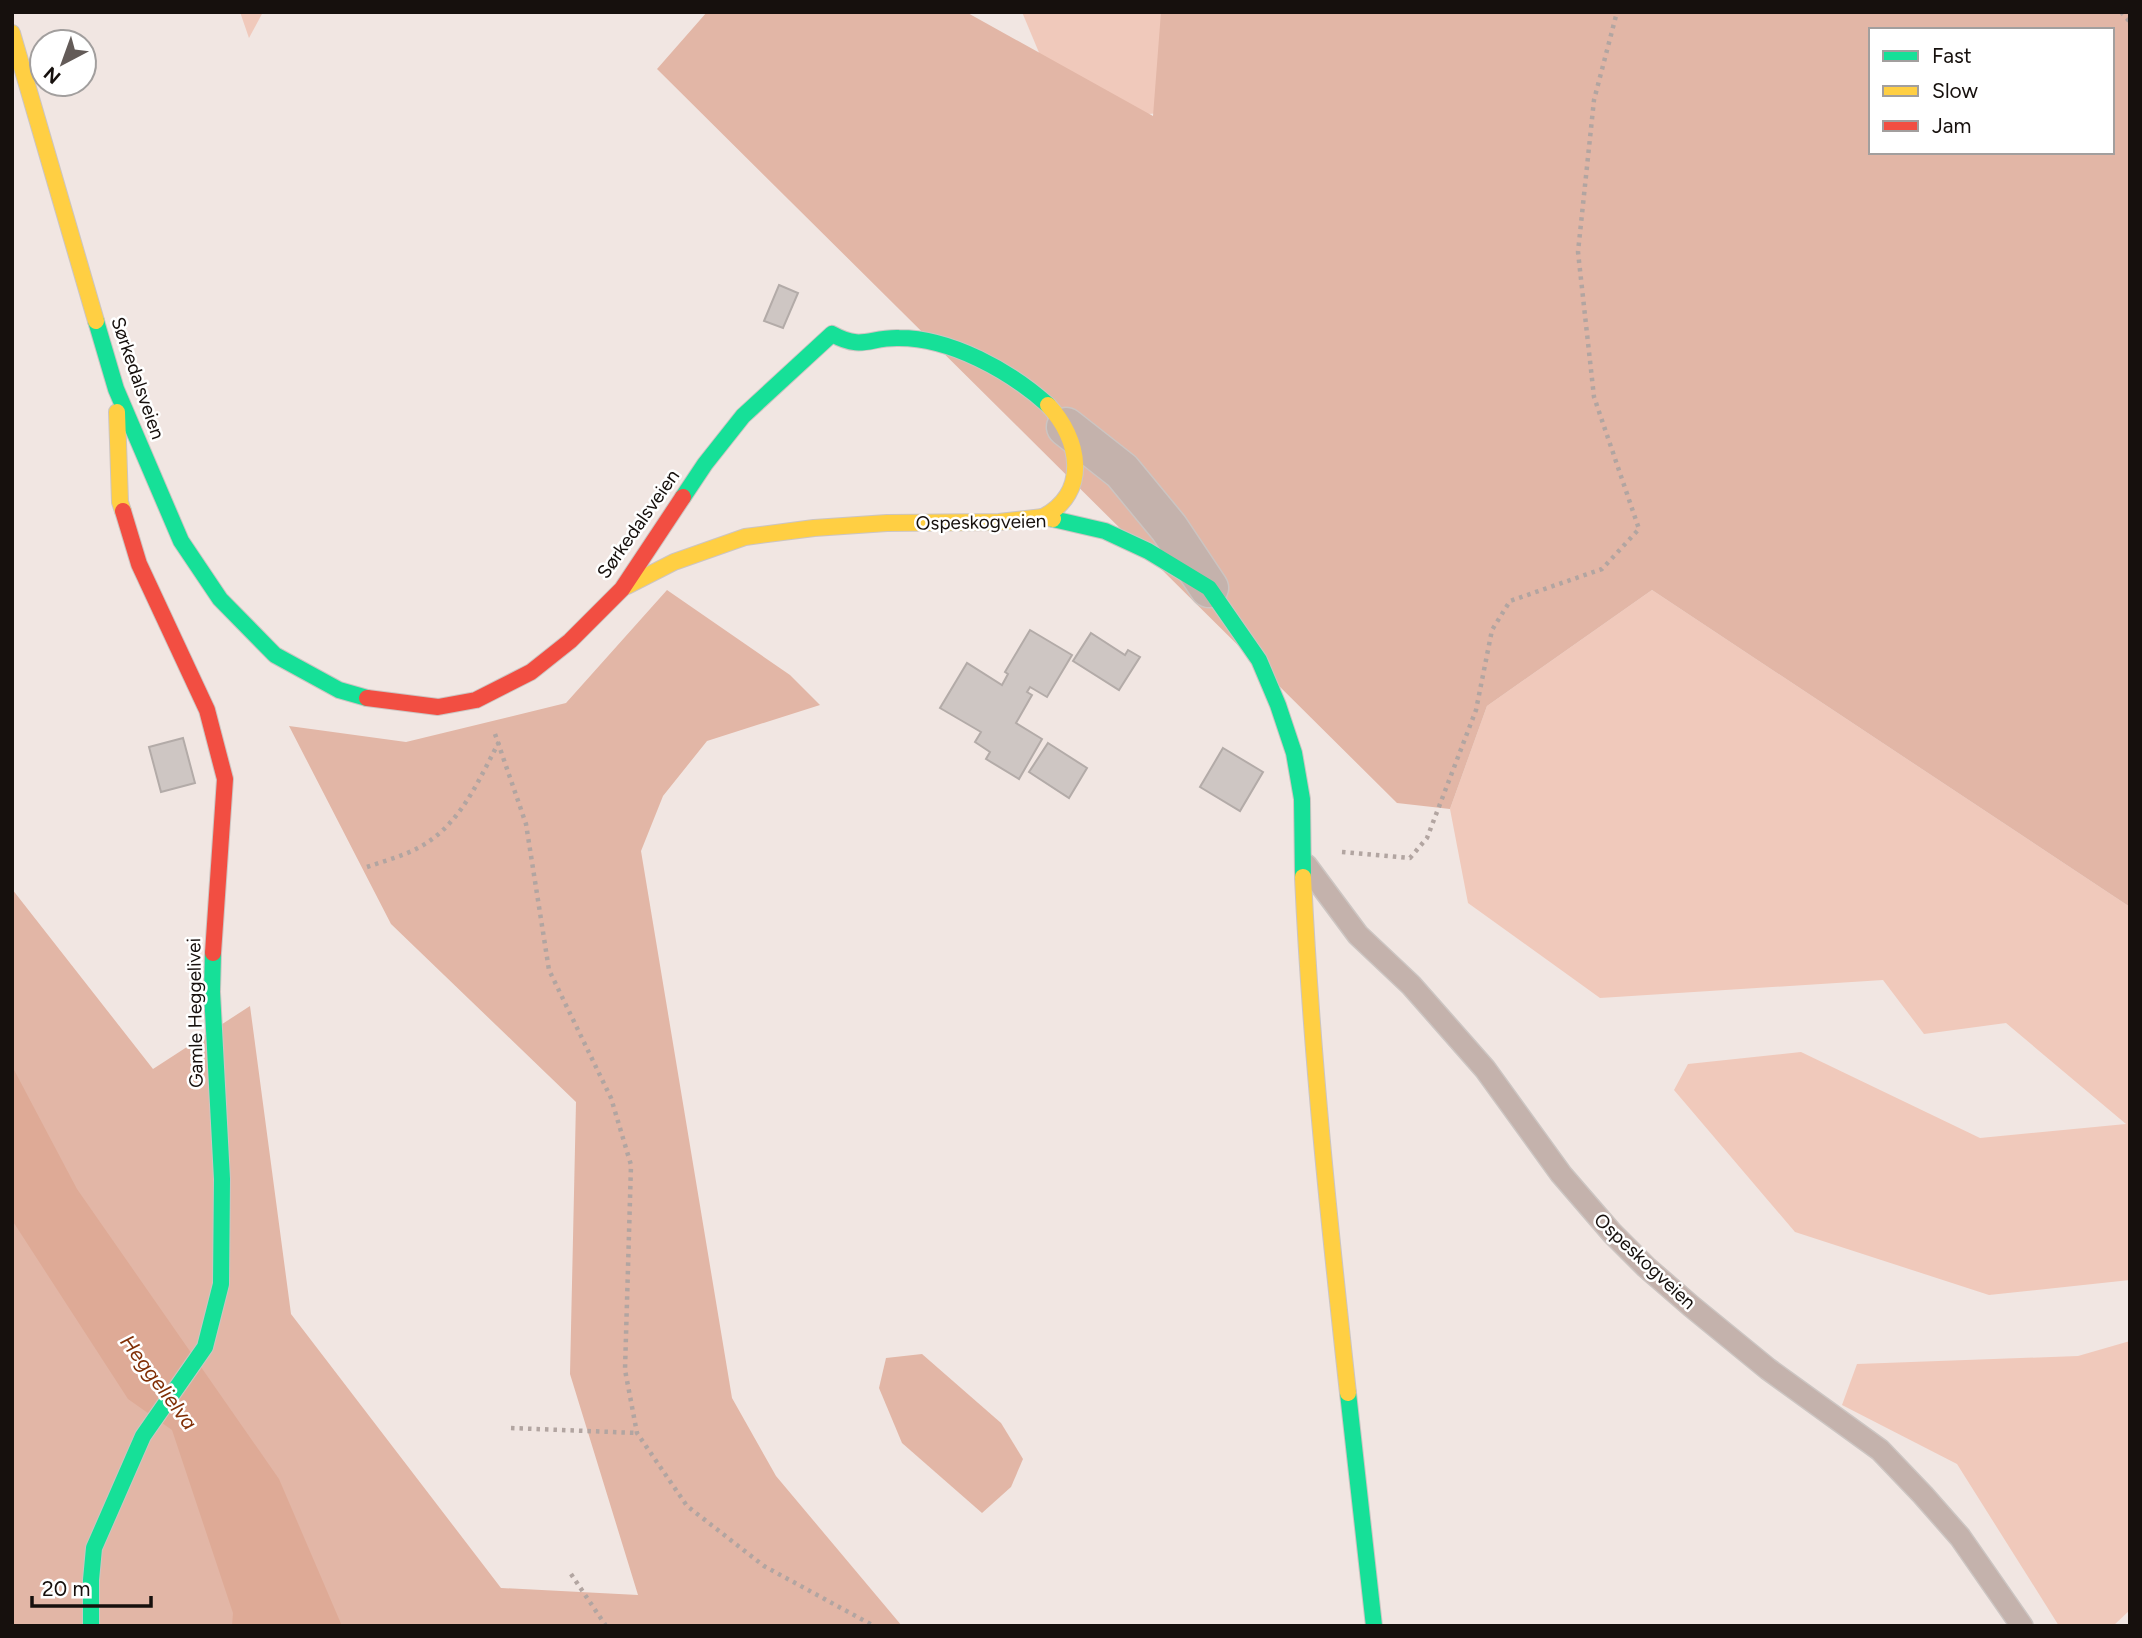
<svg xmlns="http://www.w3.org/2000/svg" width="2142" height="1638" viewBox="0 0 2142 1638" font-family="Figtree,sans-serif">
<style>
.green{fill:#f0c9bb}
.forest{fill:#e2b6a6;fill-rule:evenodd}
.water{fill:#deaa96}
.building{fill:#cec6c3;stroke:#b3aba8;stroke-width:2}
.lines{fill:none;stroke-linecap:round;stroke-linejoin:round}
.lane-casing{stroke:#ccc5c2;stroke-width:24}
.street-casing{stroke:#ccc5c2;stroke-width:41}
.fast-casing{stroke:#ccc5c2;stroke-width:18}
.slow-casing{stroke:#ccc5c2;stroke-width:18}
.jam-casing{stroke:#ccc5c2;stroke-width:18}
.path{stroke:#b2a5a1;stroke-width:4.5;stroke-dasharray:3.5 5;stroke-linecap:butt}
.lane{stroke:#c4b2ac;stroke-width:21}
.street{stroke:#c4b2ac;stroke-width:38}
.fast{stroke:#16e098;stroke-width:16}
.slow{stroke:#ffcf43;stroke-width:16}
.jam{stroke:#f24e42;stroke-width:16}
.labels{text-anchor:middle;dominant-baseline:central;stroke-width:5;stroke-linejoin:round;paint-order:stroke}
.street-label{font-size:19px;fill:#16100d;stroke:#fff}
.water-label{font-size:21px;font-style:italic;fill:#812f06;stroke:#fff}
</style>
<rect width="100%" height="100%" fill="#f1e6e2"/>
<g class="green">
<path d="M240,12H263L249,38Z"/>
<path d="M1022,12H1197L1164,113L1098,117L1048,74Z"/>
<path d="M1652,590L2130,907V1280L1989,1295L1795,1232L1674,1090L1688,1064L1801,1052L1980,1138L2126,1124L2006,1023L1924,1034L1883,980L1600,998L1468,903L1450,809L1487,706Z"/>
<path d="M2130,1341V1610L2113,1626H2059L1957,1464L1842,1405L1857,1364L2078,1356Z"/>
</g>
<g class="forest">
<path d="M707,12H966L1153,116L1161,12H2130V907L1652,590L1487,706L1450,809L1397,803L657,69ZM1871,30H2112V152H1871Z"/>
<path d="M667,590L790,675L820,705L707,741L663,796L641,851L732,1398L776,1476L902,1626H12V889L153,1069L250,1006L291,1314L501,1588L638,1595L570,1374L576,1102L391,924L289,726L406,742L566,703Z"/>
<path d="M922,1354L1001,1423L1023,1459L1011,1487L982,1513L902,1443L879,1388L886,1358Z"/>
</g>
<path class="water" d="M12,1066L77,1189L279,1479L342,1626H232L233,1613L172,1430L128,1399L12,1220Z"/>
<g class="building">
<path d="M779,285L798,293L783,328L764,321Z"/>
<path d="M1030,630L1072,655L1047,697L1030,687L1027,692L1032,695L1016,723L1042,739L1019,779L986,759L990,752L975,742L981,732L940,708L967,663L1002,685L1008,674L1005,672Z"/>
<path d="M1091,633L1125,655L1128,650L1140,657L1119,690L1073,661Z"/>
<path d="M183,738L195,783L161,792L149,747Z"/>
<path d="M1048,743L1087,768L1069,798L1029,772Z"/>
<path d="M1223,748L1263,772L1240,811L1200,787Z"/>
</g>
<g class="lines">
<defs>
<path id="lane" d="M1306,865L1358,935L1411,985L1485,1069L1561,1174L1612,1233L1646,1267L1691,1306L1768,1369L1880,1450L1923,1495L1960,1537L2022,1626"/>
<path id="street" d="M1066,427L1122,471L1169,528L1209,588"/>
<g id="fast">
<path d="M96,321L116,389L181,541L220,599L275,655L339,690L367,698"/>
<path d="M683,497L705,464L743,416L832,334C863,351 869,337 899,338C951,338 1010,371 1048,405"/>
<path d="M1053,519L1105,531L1148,551L1209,588L1259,660L1278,705L1294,753L1302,799L1303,877"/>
<path d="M1348,1393L1374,1626"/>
<path d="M91,1626V1580L94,1548L143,1436L205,1347L221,1284L222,1179L212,992L213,953"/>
</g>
<g id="slow">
<path d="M12,33L96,321"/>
<path d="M117,412L120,502L123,511"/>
<path d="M1043,517C1090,492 1080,439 1048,405"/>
<path d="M627,586L674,562L745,537L814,528L887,523L999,522L1043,517L1053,519"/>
<path d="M1303,877C1311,1050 1329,1221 1348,1393"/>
</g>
<g id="jam">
<path d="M123,511L139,564L207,710L225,779L213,953"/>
<path d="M367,698L438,707L476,700L531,672L570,641L622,589L683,497"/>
</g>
</defs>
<use href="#lane" class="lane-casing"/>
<use href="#street" class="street-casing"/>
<use href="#fast" class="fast-casing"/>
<use href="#slow" class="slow-casing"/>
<use href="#jam" class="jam-casing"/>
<g class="path">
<path d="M2121,12L2130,22"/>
<path d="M495,734L526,824L549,970L611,1098L631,1165L625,1370L637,1433L687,1506L764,1566L874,1626"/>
<path d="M1342,852L1410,858L1427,838L1476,710L1492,630L1510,601L1602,569L1639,529L1594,397L1578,252L1594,100L1617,12"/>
<path d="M367,867C384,861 403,856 418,848C460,826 478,781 499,742"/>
<path d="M511,1428L637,1433"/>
<path d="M571,1574L606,1626"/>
</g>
<use href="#lane" class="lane"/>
<use href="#street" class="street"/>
<use href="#fast" class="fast"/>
<use href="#slow" class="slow"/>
<use href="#jam" class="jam"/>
</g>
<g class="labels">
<g class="street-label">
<text transform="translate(138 378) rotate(71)">Sørkedalsveien</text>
<text transform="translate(981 522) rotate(-1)">Ospeskogveien</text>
<text transform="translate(638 524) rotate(-55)">Sørkedalsveien</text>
<text transform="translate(195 1013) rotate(-91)">Gamle Heggelivei</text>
<text transform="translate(1645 1261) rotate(43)">Ospeskogveien</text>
</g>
<g class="water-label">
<text transform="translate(159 1382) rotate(53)">Heggelielva</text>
</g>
</g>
<rect width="2142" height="1638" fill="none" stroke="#16100d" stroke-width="28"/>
<rect x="1869" y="28" width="245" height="126" fill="#ffffff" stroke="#a29f9e" stroke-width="2"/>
<rect x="1883" y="51" width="35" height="10" fill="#16e098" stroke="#a29f9e" stroke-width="2"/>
<text x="1932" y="63" font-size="21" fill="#16100d">Fast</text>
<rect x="1883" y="86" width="35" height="10" fill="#ffcf43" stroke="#a29f9e" stroke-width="2"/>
<text x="1932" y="98" font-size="21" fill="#16100d">Slow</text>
<rect x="1883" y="121" width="35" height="10" fill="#f24e42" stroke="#a29f9e" stroke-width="2"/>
<text x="1932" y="133" font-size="21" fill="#16100d">Jam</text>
<g transform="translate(63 63) rotate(221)"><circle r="33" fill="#ffffff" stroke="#a29f9e" stroke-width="2"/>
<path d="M0-5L12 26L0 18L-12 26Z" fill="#635b58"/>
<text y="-10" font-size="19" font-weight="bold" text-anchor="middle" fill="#16100d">N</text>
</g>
<path d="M32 1596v10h119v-10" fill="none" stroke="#16100d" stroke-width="3.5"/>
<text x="42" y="1596" font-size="21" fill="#16100d" stroke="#ffffff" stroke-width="5" paint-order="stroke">20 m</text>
</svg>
